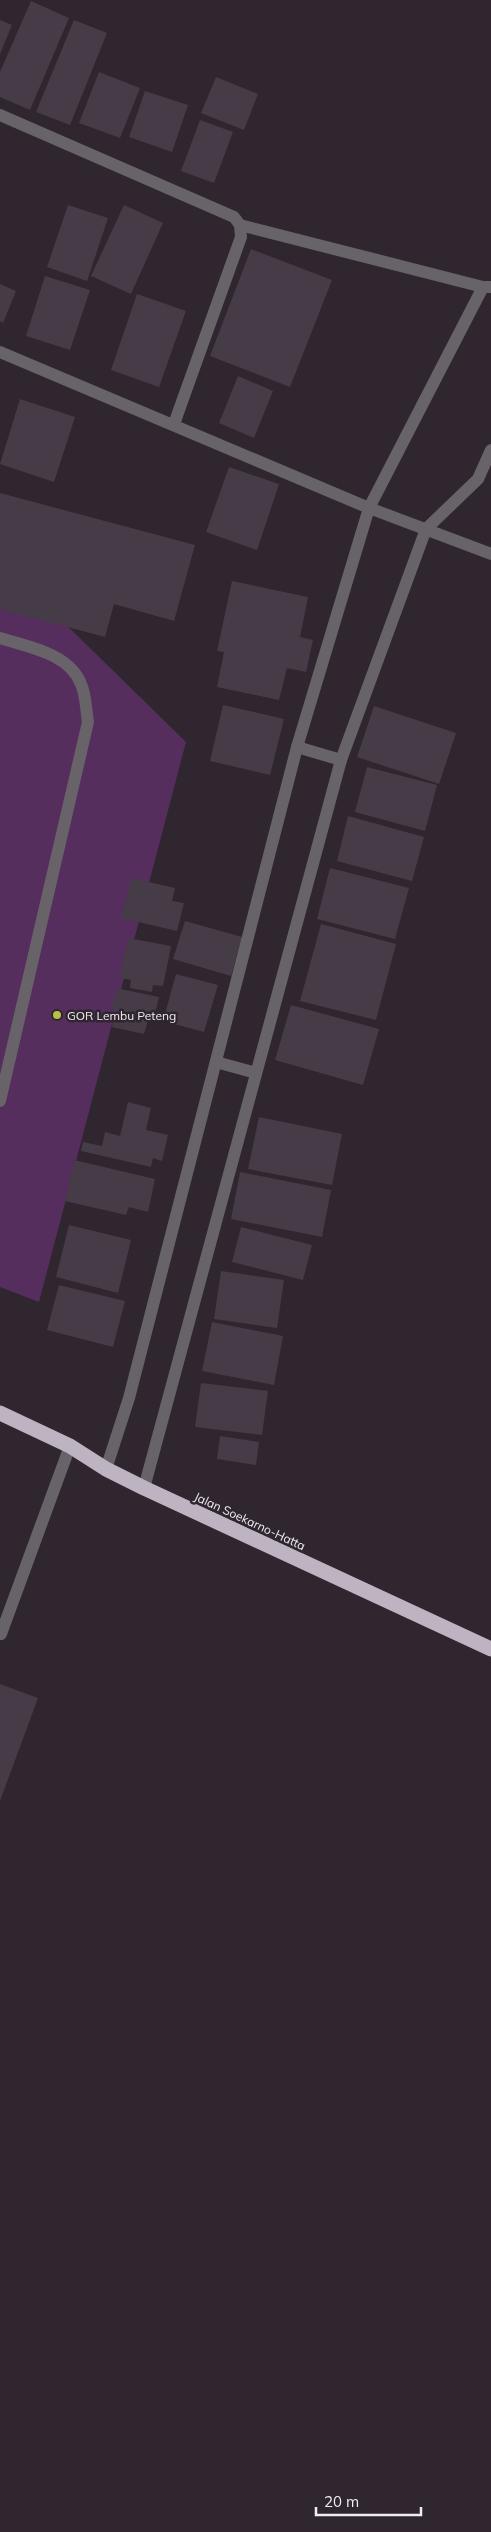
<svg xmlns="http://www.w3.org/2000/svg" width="491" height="2532" viewBox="0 0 491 2532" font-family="Mulish,sans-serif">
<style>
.green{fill:#562e5d}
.building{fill:#463c47}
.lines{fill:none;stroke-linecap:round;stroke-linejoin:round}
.minor{stroke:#686369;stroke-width:12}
.highway{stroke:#beb3c0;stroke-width:15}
.poi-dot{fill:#bbc044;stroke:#2f2630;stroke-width:2}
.labels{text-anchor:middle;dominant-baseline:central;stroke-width:5;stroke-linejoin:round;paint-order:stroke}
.poi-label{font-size:12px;fill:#f2ecf3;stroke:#2f2630;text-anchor:start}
.street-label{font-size:12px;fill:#f2ecf3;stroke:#2f2630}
</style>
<rect width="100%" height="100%" fill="#2f2630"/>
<path class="green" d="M0,560L186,742L39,1302L0,1287Z"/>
<g class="building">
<path d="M31,1L69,18L30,110L0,97V72Z"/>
<path d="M0,20L12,25L0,54Z"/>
<path d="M74,20L107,33L70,125L36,112Z"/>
<path d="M99,72L140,88L120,138L79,123Z"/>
<path d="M216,77L258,94L244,130L201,113Z"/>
<path d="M145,91L188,105L172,152L129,137Z"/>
<path d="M200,120L233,132L214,183L181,171Z"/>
<path d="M68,205L108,218L87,281L47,267Z"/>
<path d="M124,205L163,223L131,294L91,276Z"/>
<path d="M251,249L332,280L290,387L210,356Z"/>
<path d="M45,276L90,290L70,350L26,336Z"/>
<path d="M0,284L16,291L3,323L0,321Z"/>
<path d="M137,294L186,311L159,387L111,370Z"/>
<path d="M238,376L273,391L254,438L219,423Z"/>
<path d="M20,399L75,417L54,482L0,464Z"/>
<path d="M229,467L279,484L257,550L206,532Z"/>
<path d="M0,493L195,545L174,621L114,604L105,637L0,609Z"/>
<path d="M232,581L308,597L300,637L313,640L306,672L287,668L279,700L217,687L224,652L217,651Z"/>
<path d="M223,705L284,719L270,775L210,761Z"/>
<path d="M374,706L456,733L439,784L357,757Z"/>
<path d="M367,767L437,785L425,831L355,812Z"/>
<path d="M348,816L424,837L412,881L337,861Z"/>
<path d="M330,868L409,888L395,939L317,919Z"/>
<path d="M131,878L175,888L172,901L184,903L177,931L121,918Z"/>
<path d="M185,921L242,937L231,976L173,959Z"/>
<path d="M321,924L396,944L376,1020L300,1001Z"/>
<path d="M128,938L171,946L163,986L153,985L152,992L130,988L131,980L120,978Z"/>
<path d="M176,974L218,985L204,1032L163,1021Z"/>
<path d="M116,988L159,997L154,1018L149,1017L144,1034L112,1027L115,1009L112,1008Z"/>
<path d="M291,1005L379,1029L363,1085L275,1060Z"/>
<path d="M128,1102L151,1108L146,1130L168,1135L162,1161L153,1158L151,1167L81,1151L83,1142L102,1146L105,1132L120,1136Z"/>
<path d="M259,1117L342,1134L332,1185L248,1169Z"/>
<path d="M74,1160L155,1179L148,1212L129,1207L126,1215L65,1201Z"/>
<path d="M240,1172L331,1190L322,1237L231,1219Z"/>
<path d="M69,1225L131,1240L118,1293L56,1277Z"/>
<path d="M241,1227L312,1245L303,1280L232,1262Z"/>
<path d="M221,1271L284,1280L277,1328L214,1319Z"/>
<path d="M59,1285L125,1301L113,1347L47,1330Z"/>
<path d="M212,1322L283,1336L274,1385L202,1371Z"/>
<path d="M201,1383L268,1391L262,1435L195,1427Z"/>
<path d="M220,1436L259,1442L256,1465L217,1459Z"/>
<path d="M0,1684L38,1698L0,1801Z"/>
</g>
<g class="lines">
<g class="minor">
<path d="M0,115L234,217L240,225L241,237L174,424"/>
<path d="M240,225L483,287H491"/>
<path d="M0,352L369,508L491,554"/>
<path d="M0,638C28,647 69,653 81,684C86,695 86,710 88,722L0,1101"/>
<path d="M297,747L341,760"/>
<path d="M216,1062L256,1073"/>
<path d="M106,1469L129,1398L297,747L369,508L483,287"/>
<path d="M144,1488L341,760L426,529L478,479L491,450"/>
<path d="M1,1634L70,1446"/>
</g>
<path class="highway" d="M0,1413L70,1446L106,1469L144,1488L491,1649"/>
</g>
<circle class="poi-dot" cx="57" cy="1015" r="5"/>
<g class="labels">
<g class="poi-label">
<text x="67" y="1015">GOR Lembu Peteng</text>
</g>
<g class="street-label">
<text transform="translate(250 1521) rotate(25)">Jalan Soekarno-Hatta</text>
</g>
</g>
<path d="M316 2507v8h105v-8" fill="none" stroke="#f2ecf3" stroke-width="2.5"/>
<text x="324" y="2507" font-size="15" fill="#f2ecf3" stroke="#2f2630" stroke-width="4" paint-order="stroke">20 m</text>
</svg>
